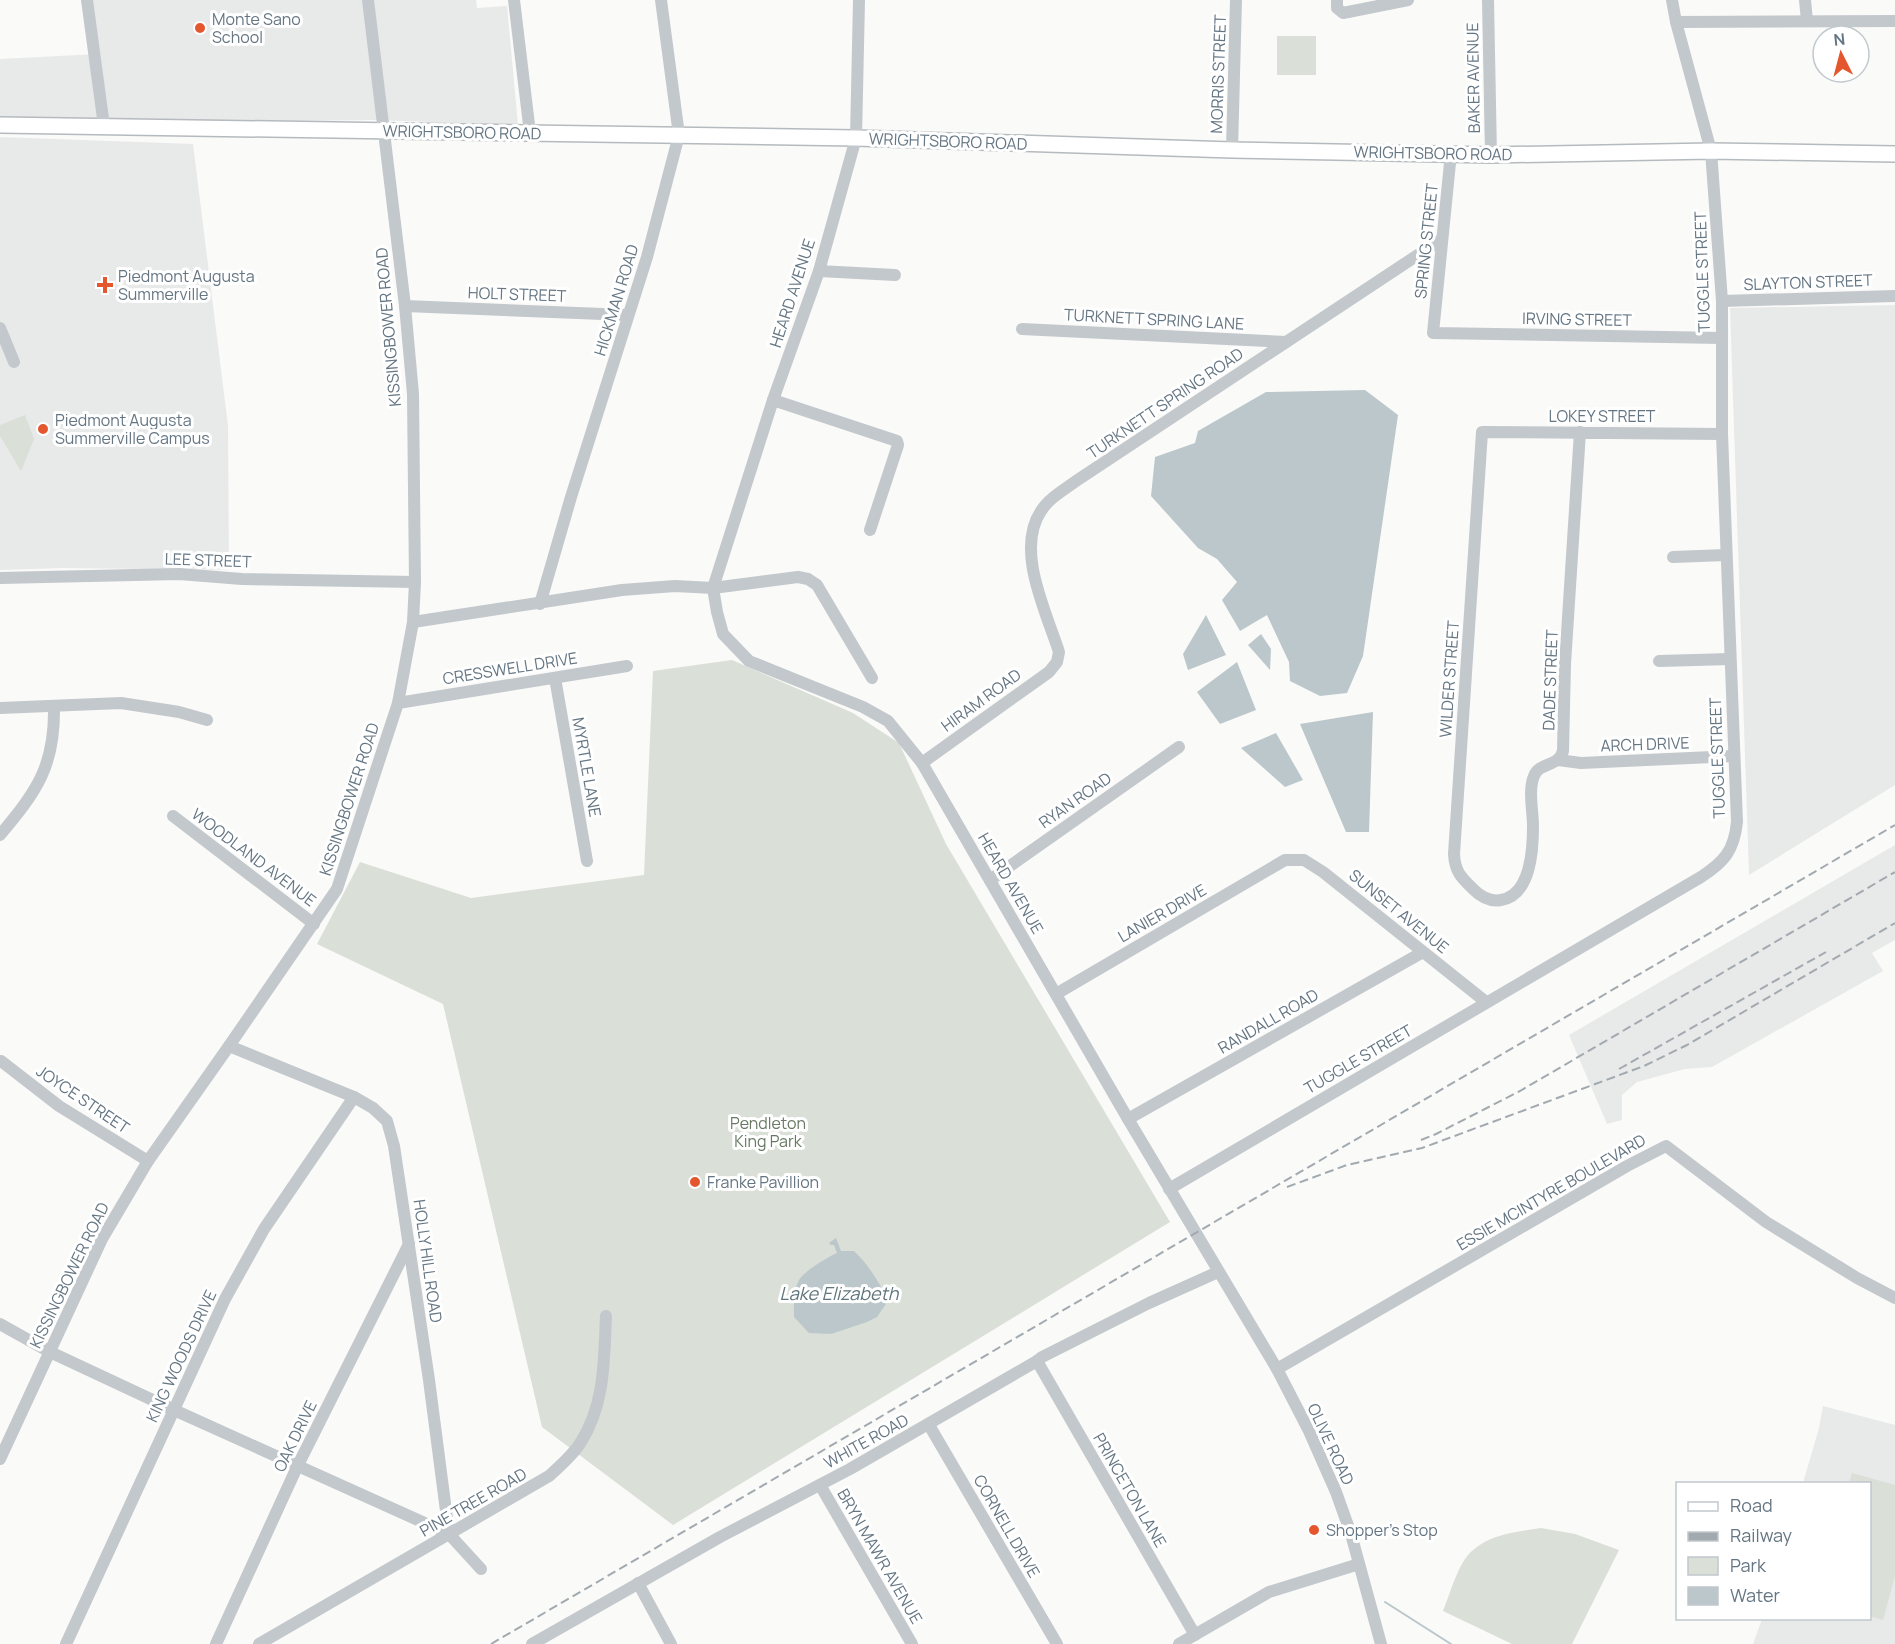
<svg xmlns="http://www.w3.org/2000/svg" width="1895" height="1644" viewBox="0 0 1895 1644" font-family="Manrope,sans-serif">
<style>
.built{fill:#e8e9e9}
.green{fill:#dadfd7}
.water{fill:#bbc7cb}
.lines{fill:none;stroke-linecap:round;stroke-linejoin:round}
.stream{stroke:#bbc7cb;stroke-width:2}
.major-casing{stroke:#b5babe;stroke-width:18}
.minor{stroke:#c3c8cc;stroke-width:12}
.major{stroke:#fff;stroke-width:15}
.rail{stroke:#a2aab0;stroke-width:2;stroke-dasharray:9 4.5;stroke-linecap:butt}
.poi-dot{fill:#e4572e;stroke:#fff;stroke-width:2}
.labels{text-anchor:middle;dominant-baseline:central;stroke-width:6;stroke-linejoin:round;paint-order:stroke}
.poi-label{font-size:16px;fill:#657683;stroke:#fff;text-anchor:start}
.street-label{font-size:16px;fill:#657683;stroke:#fff}
.park-label{font-size:16px;fill:#687a64;stroke:#fff}
.water-label{font-size:18px;font-style:italic;fill:#60757c;stroke:#fff}
</style>
<rect width="100%" height="100%" fill="#fafaf8"/>
<g class="built">
<path d="M92,0H476L477,8L507,6L518,125L373,120L199,122L0,119V59L98,54Z"/>
<path d="M0,137L193,144L228,426L229,570L62,568L0,570Z"/>
<path d="M1895,305V785L1749,875L1730,308Z"/>
<path d="M1895,845V940L1872,953L1883,971L1712,1067L1685,1069L1637,1082L1622,1095V1120L1607,1124L1569,1035Z"/>
<path d="M1823,1406L1895,1425V1644H1753L1762,1619L1870,1618V1484L1803,1483L1819,1428Z"/>
</g>
<g class="green">
<rect x="1277" y="36" width="39" height="39"/>
<path d="M25,415L34,439L21,471L0,436V425Z"/>
<path d="M732,660L853,713L899,743L946,844L1170,1222L673,1525L542,1427L443,1004L317,944L360,862L471,898L644,875L653,671Z"/>
<path d="M1852,1473L1895,1485V1576L1883,1620L1870,1616V1484L1849,1483Z"/>
<path d="M1541,1528L1575,1534L1619,1550L1572,1644H1512L1443,1611C1449,1596 1456,1572 1465,1559C1482,1535 1514,1532 1541,1528Z"/>
</g>
<g class="water">
<path d="M1365,390L1398,415L1363,656L1347,693L1320,696L1290,681L1289,662L1267,615L1240,631L1222,600L1237,582L1217,559L1198,548L1151,496L1155,457L1195,443L1198,431L1266,392Z"/>
<path d="M1206,615L1226,655L1188,670L1183,654Z"/>
<path d="M1261,634L1271,649L1270,670L1248,645Z"/>
<path d="M1237,662L1256,710L1220,724L1197,692Z"/>
<path d="M1373,712L1369,832H1346L1300,724Z"/>
<path d="M1276,733L1303,780L1285,787L1241,748Z"/>
<path d="M836,1238L841,1251H854C868,1264 880,1283 888,1301L877,1317L867,1322L831,1334L809,1333L794,1317C794,1305 793,1291 799,1280C804,1271 828,1257 837,1253L834,1245H831L829,1243Z"/>
</g>
<g class="lines">
<path class="stream" d="M1385,1602L1451,1644"/>
<defs>
<path id="major" d="M0,125L856,138L1232,150L1491,155L1711,151L1895,154"/>
</defs>
<use href="#major" class="major-casing"/>
<g class="minor">
<path d="M87,0L104,126"/>
<path d="M514,0L530,133"/>
<path d="M859,0L856,138L819,271L773,400L713,588L717,612L723,634L749,661L863,707L888,721L922,763L1128,1119L1277,1369L1309,1431L1336,1492L1351,1534L1381,1644"/>
<path d="M1337,0V8L1343,13L1408,0"/>
<path d="M1488,0L1491,155"/>
<path d="M1805,0L1807,21"/>
<path d="M1676,22L1895,21"/>
<path d="M1232,150L1236,0"/>
<path d="M1451,153L1433,333L1721,338"/>
<path d="M819,271L895,275"/>
<path d="M1722,301L1895,296"/>
<path d="M405,306L628,315"/>
<path d="M0,328L14,362"/>
<path d="M1022,329L1286,342"/>
<path d="M773,400L897,441L898,445L870,530"/>
<path d="M1580,432L1565,664L1563,751C1559,767 1539,762 1534,776C1528,790 1533,811 1533,826C1533,850 1531,895 1501,900C1490,902 1481,897 1473,889C1461,877 1455,872 1454,854L1482,432L1722,434"/>
<path d="M1673,557L1726,555"/>
<path d="M0,578L179,574L242,579L415,582"/>
<path d="M540,604L571,497L647,257L679,135L661,0"/>
<path d="M413,622L622,590L675,586L713,588L798,577L808,579L817,585L872,678"/>
<path d="M1659,661L1730,659"/>
<path d="M555,678L587,861"/>
<path d="M398,703L627,666"/>
<path d="M0,708L121,703L179,712L207,720"/>
<path d="M1558,760L1581,763L1734,756"/>
<path d="M922,763L1049,672L1057,662L1059,652C1046,611 1015,550 1041,511C1049,498 1064,490 1076,481L1442,239"/>
<path d="M173,816L314,924"/>
<path d="M0,835C37,791 55,766 54,707"/>
<path d="M990,880L1179,747"/>
<path d="M1056,994L1285,860H1304L1323,872L1486,1002"/>
<path d="M229,1046L354,1097L373,1108L387,1121L394,1146L429,1380L449,1534L481,1569"/>
<path d="M1,1061L59,1106L148,1161"/>
<path d="M1128,1119L1423,952"/>
<path d="M1169,1189L1701,877C1724,862 1734,851 1737,822L1722,434V301L1711,151L1676,22L1672,0"/>
<path d="M0,1324L50,1352L174,1410L449,1534"/>
<path d="M1037,1361L1195,1635"/>
<path d="M1277,1369L1627,1166L1666,1146L1766,1222L1857,1278L1895,1298"/>
<path d="M929,1425L1057,1644"/>
<path d="M0,1459L102,1239L148,1161L229,1046L337,889L398,703L413,622L415,582L413,394L405,306L368,0"/>
<path d="M820,1485L912,1644"/>
<path d="M638,1583L671,1644"/>
<path d="M66,1644L225,1299L264,1229L354,1097"/>
<path d="M216,1644L297,1467L409,1244"/>
<path d="M259,1644L549,1476C560,1466 573,1455 581,1442C605,1404 604,1360 606,1316"/>
<path d="M532,1644L720,1537L850,1469L1037,1361L1042,1357L1149,1303L1218,1272"/>
<path d="M1179,1644L1269,1592L1359,1564"/>
</g>
<use href="#major" class="major"/>
<g class="rail">
<path d="M1619,1069L1826,952"/>
<path d="M1421,1140L1436,1134L1520,1091L1895,872"/>
<path d="M1287,1187L1347,1165L1422,1148L1644,1066L1687,1045L1895,923"/>
<path d="M491,1644L1895,825"/>
</g>
</g>
<g class="poi-dot">
<circle cx="200" cy="28" r="6"/>
<path d="M102 276h6v6h6v6h-6v6h-6v-6h-6v-6h6z"/>
<circle cx="43" cy="429" r="6"/>
<circle cx="695" cy="1182" r="6"/>
<circle cx="1314" cy="1530" r="6"/>
</g>
<g class="labels">
<g class="poi-label">
<text x="212" y="19">Monte Sano<tspan x="212" dy="18">School</tspan></text>
<text x="118" y="276">Piedmont Augusta<tspan x="118" dy="18">Summerville</tspan></text>
<text x="55" y="420">Piedmont Augusta<tspan x="55" dy="18">Summerville Campus</tspan></text>
<text x="707" y="1182">Franke Pavillion</text>
<text x="1326" y="1530">Shopper's Stop</text>
</g>
<g class="street-label">
<text transform="translate(1218 74) rotate(-88)">MORRIS STREET</text>
<text transform="translate(1473 78) rotate(-91)">BAKER AVENUE</text>
<text transform="translate(462 132) rotate(1)">WRIGHTSBORO ROAD</text>
<text transform="translate(948 141) rotate(2)">WRIGHTSBORO ROAD</text>
<text transform="translate(1433 153) rotate(1)">WRIGHTSBORO ROAD</text>
<text transform="translate(1426 241) rotate(-84)">SPRING STREET</text>
<text transform="translate(1702 272) rotate(-92)">TUGGLE STREET</text>
<text transform="translate(1808 282) rotate(-2)">SLAYTON STREET</text>
<text transform="translate(792 293) rotate(-72)">HEARD AVENUE</text>
<text transform="translate(517 294) rotate(2)">HOLT STREET</text>
<text transform="translate(616 300) rotate(-73)">HICKMAN ROAD</text>
<text transform="translate(1154 319) rotate(3)">TURKNETT SPRING LANE</text>
<text transform="translate(1577 319) rotate(1)">IRVING STREET</text>
<text transform="translate(388 327) rotate(-95)">KISSINGBOWER ROAD</text>
<text transform="translate(1165 403) rotate(-34)">TURKNETT SPRING ROAD</text>
<text x="1602" y="416">LOKEY STREET</text>
<text transform="translate(208 560) rotate(2)">LEE STREET</text>
<text transform="translate(510 668) rotate(-9)">CRESSWELL DRIVE</text>
<text transform="translate(1449 679) rotate(-86)">WILDER STREET</text>
<text transform="translate(1550 680) rotate(-88)">DADE STREET</text>
<text transform="translate(981 700) rotate(-36)">HIRAM ROAD</text>
<text transform="translate(1645 744) rotate(-2)">ARCH DRIVE</text>
<text transform="translate(1717 758) rotate(-92)">TUGGLE STREET</text>
<text transform="translate(587 767) rotate(80)">MYRTLE LANE</text>
<text transform="translate(349 799) rotate(-72)">KISSINGBOWER ROAD</text>
<text transform="translate(1075 800) rotate(-35)">RYAN ROAD</text>
<text transform="translate(254 857) rotate(37)">WOODLAND AVENUE</text>
<text transform="translate(1011 883) rotate(60)">HEARD AVENUE</text>
<text transform="translate(1399 911) rotate(39)">SUNSET AVENUE</text>
<text transform="translate(1162 913) rotate(-30)">LANIER DRIVE</text>
<text transform="translate(1268 1021) rotate(-30)">RANDALL ROAD</text>
<text transform="translate(1358 1059) rotate(-30)">TUGGLE STREET</text>
<text transform="translate(83 1099) rotate(34)">JOYCE STREET</text>
<text transform="translate(1551 1192) rotate(-30)">ESSIE MCINTYRE BOULEVARD</text>
<text transform="translate(428 1261) rotate(82)">HOLLY HILL ROAD</text>
<text transform="translate(69 1275) rotate(-64)">KISSINGBOWER ROAD</text>
<text transform="translate(181 1356) rotate(-65)">KING WOODS DRIVE</text>
<text transform="translate(295 1436) rotate(-64)">OAK DRIVE</text>
<text transform="translate(866 1441) rotate(-29)">WHITE ROAD</text>
<text transform="translate(1331 1444) rotate(65)">OLIVE ROAD</text>
<text transform="translate(1130 1490) rotate(60)">PRINCETON LANE</text>
<text transform="translate(473 1502) rotate(-30)">PINE TREE ROAD</text>
<text transform="translate(1007 1526) rotate(60)">CORNELL DRIVE</text>
<text transform="translate(880 1556) rotate(60)">BRYN MAWR AVENUE</text>
</g>
<g class="park-label">
<text x="768" y="1123">Pendleton<tspan x="768" dy="18">King Park</tspan></text>
</g>
<g class="water-label">
<text x="839" y="1293">Lake Elizabeth</text>
</g>
</g>
<rect x="1676" y="1482" width="195" height="138" fill="#ffffff" stroke="#c1c8cd" stroke-width="1.5"/>
<rect x="1688" y="1502" width="30" height="9" fill="#ffffff" stroke="#c1c8cd" stroke-width="1.5"/>
<text x="1730" y="1512" font-size="18" fill="#657683">Road</text>
<rect x="1688" y="1532" width="30" height="9" fill="#a2aab0" stroke="#c1c8cd" stroke-width="1.5"/>
<text x="1730" y="1542" font-size="18" fill="#657683">Railway</text>
<rect x="1688" y="1557" width="30" height="18" fill="#dadfd7" stroke="#c1c8cd" stroke-width="1.5"/>
<text x="1730" y="1572" font-size="18" fill="#657683">Park</text>
<rect x="1688" y="1587" width="30" height="18" fill="#bbc7cb" stroke="#c1c8cd" stroke-width="1.5"/>
<text x="1730" y="1602" font-size="18" fill="#657683">Water</text>
<g transform="translate(1841 54) rotate(354)"><circle r="28" fill="#ffffff" stroke="#c1c8cd" stroke-width="1.5"/>
<path d="M0-4.5L10 22L0 15L-10 22Z" fill="#e4572e"/>
<text y="-9" font-size="16" font-weight="bold" text-anchor="middle" fill="#657683">N</text>
</g>
</svg>
